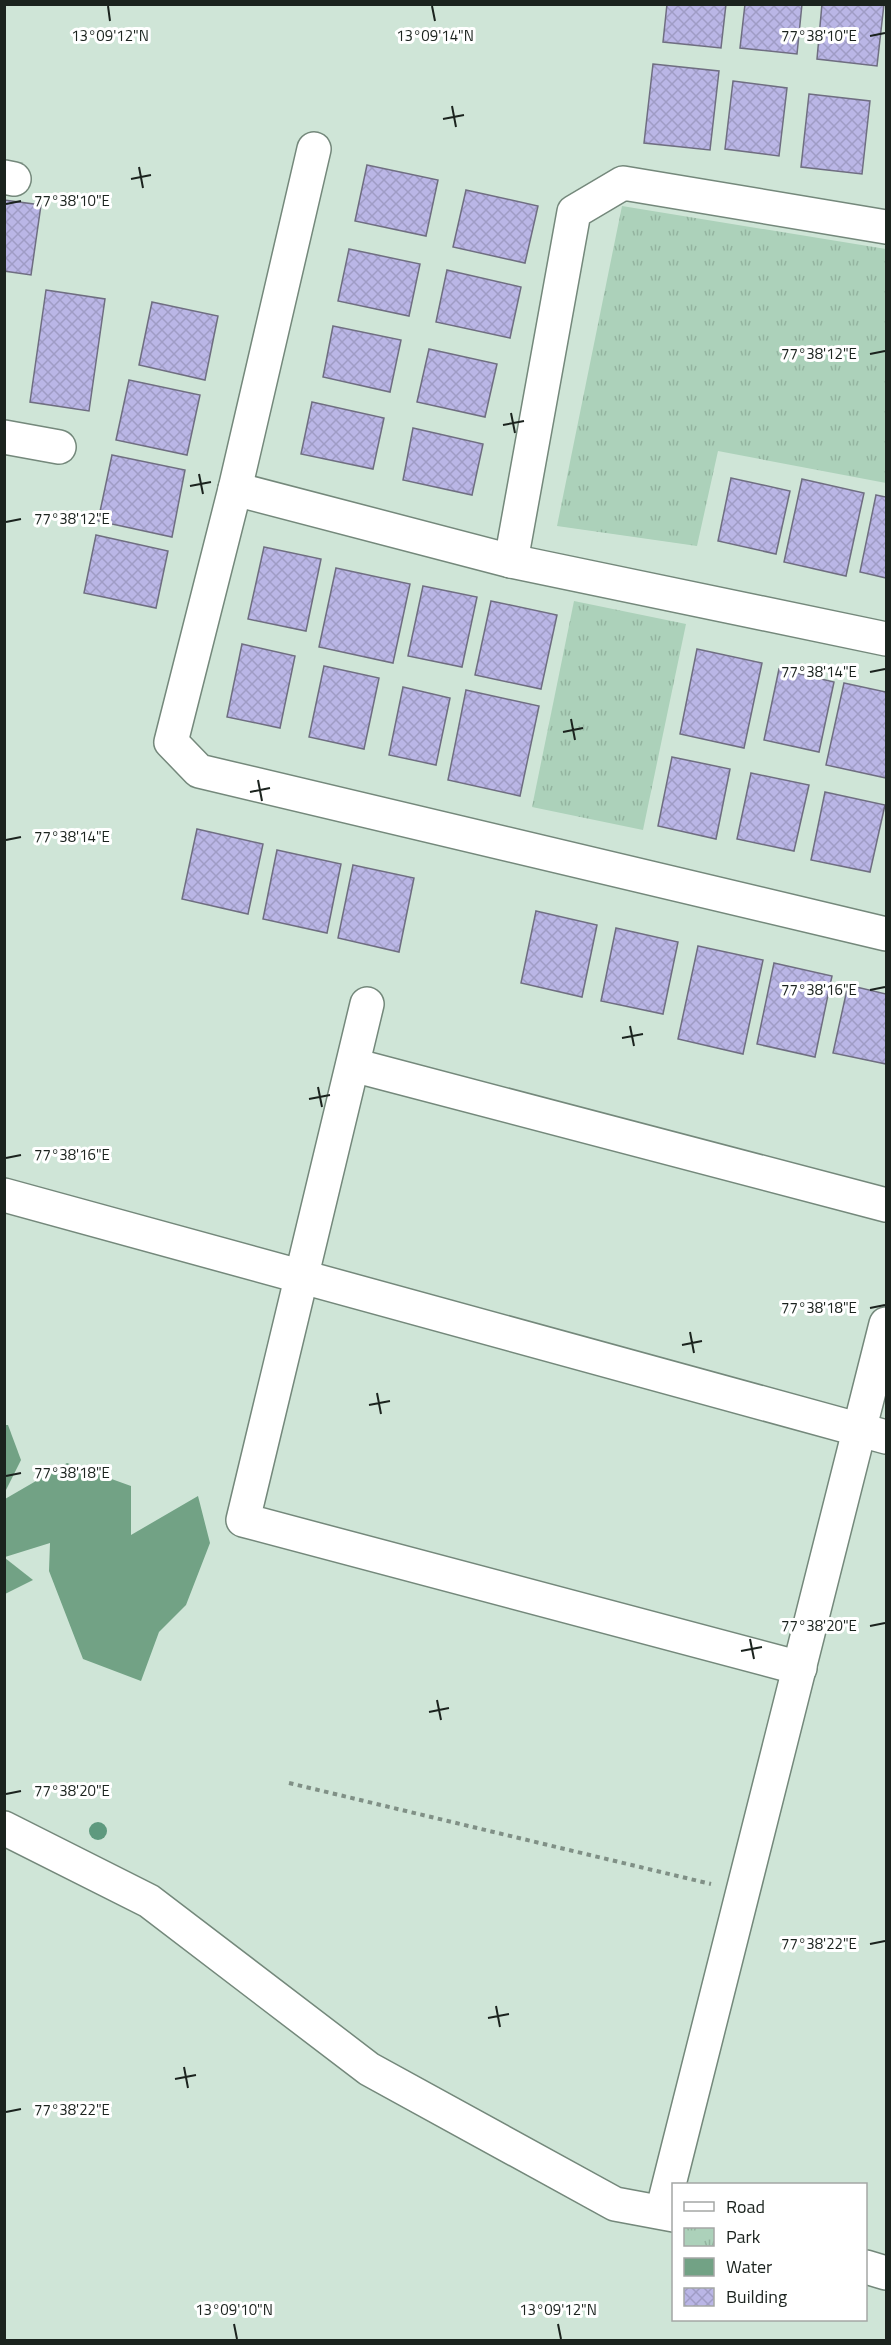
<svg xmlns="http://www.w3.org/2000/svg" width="891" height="2345" viewBox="0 0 891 2345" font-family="'Titillium Web',sans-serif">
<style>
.park{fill:url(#park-tufts)}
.water{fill:#72a285}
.building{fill:url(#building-cross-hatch);stroke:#6f6e81;stroke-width:1.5}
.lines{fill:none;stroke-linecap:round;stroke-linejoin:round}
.minor-casing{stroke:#74887b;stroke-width:36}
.path{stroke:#809086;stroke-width:4;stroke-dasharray:4.5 4.5;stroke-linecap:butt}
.minor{stroke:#fff;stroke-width:33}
.tree{fill:#5e997e}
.ticks{fill:none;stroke:#1b231e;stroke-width:2}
.ticks-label{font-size:15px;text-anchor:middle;fill:#1b231e;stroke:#fff;stroke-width:6;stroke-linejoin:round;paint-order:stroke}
</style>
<defs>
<pattern id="park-tufts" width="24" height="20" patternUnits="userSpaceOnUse" patternTransform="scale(1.5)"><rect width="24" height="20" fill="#acd1ba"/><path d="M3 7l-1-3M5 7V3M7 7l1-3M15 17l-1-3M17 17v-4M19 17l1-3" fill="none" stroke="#93b39f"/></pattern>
<pattern id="building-cross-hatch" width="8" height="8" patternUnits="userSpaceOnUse" patternTransform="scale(1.5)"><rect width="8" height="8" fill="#bab6e6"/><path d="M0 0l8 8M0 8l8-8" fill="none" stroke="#9f9cc5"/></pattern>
</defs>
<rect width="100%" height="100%" fill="#cfe5d7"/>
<g class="park">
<path d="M622,206L886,249V483L718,451L697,546L557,526Z"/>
<path d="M574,601L686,624L643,830L532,807Z"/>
</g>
<g class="water">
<path d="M5,1425H8L21,1460L5,1492Z"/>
<path d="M67,1463L131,1486V1535L198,1496L210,1543L186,1605L159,1632L141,1681L83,1659L49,1571L50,1543L5,1557V1499Z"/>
<path d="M5,1558L33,1580L5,1594Z"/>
</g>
<g class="building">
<path d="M667,4H726L721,48L663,42Z"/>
<path d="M745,4H802L797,54L740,48Z"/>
<path d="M822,4H884L877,66L817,59Z"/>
<path d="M653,64L719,71L710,150L644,143Z"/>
<path d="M733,81L787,88L779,156L725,149Z"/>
<path d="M809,94L870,101L862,174L801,167Z"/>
<path d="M367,165L438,180L426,236L355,221Z"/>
<path d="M466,190L538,206L525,263L453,247Z"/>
<path d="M4,200L41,205L31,275L4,271Z"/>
<path d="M349,249L420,264L409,316L338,301Z"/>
<path d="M447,270L521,287L510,338L436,322Z"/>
<path d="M46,290L105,299L89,411L30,402Z"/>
<path d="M152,302L218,316L205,380L139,365Z"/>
<path d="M333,326L401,340L390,392L323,377Z"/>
<path d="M429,349L497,364L485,417L417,402Z"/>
<path d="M129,380L200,395L187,455L116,440Z"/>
<path d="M312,402L384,418L373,469L301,454Z"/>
<path d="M413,428L483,444L472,495L403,480Z"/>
<path d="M112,455L185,470L172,537L98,521Z"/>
<path d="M731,478L790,491L776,554L718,541Z"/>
<path d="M802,479L864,493L846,576L784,562Z"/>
<path d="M876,495L886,497V578L860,572Z"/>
<path d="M96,535L168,551L156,608L84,593Z"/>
<path d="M264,547L321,559L306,631L248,619Z"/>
<path d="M336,568L410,584L393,663L319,647Z"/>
<path d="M423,586L477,597L462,667L408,656Z"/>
<path d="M491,601L557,615L541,689L475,675Z"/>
<path d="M242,644L295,656L280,728L227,717Z"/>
<path d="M697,649L762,663L744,748L680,734Z"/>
<path d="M324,666L379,678L364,749L309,737Z"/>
<path d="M779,669L834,682L819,752L764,740Z"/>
<path d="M844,683L886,692V778L826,765Z"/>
<path d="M403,687L450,698L436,765L389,755Z"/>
<path d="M466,690L539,706L520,796L448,780Z"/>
<path d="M672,757L730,769L716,839L658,826Z"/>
<path d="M751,773L809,785L794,851L737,839Z"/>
<path d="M825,792L885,805L870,872L811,860Z"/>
<path d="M197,829L263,844L248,914L182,899Z"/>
<path d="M277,850L341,864L327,933L263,919Z"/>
<path d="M353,865L414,878L399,952L338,938Z"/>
<path d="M536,911L597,925L582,997L521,983Z"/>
<path d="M616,928L678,942L663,1014L601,1001Z"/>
<path d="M698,946L763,960L743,1054L678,1039Z"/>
<path d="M774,963L832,976L815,1057L757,1044Z"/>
<path d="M848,985L886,994V1064L833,1053Z"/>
</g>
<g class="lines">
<defs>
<g id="minor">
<path d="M314,149L235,489L171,742L199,771L886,934"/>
<path d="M4,177L14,179"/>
<path d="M4,437L59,447"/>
<path d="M235,489L511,561L886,639"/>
<path d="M511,561L574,212L623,183L886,227"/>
<path d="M367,1004L243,1520L800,1668"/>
<path d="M353,1065L886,1205"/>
<path d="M4,1195L886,1437"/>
<path d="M4,1828L149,1901L369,2069L615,2204L674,2215"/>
<path d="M662,2212L886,1324"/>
<path d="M866,2267L886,2273"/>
</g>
</defs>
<use href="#minor" class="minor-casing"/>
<path class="path" d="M289,1783L711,1884"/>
<use href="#minor" class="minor"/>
</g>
<circle class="tree" cx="98" cy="1831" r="9"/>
<path class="ticks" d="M108,6L110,21M432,6L435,21M870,36L885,33M452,106L456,127M443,119L464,115M139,167L143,188M131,179L151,175M6,204L21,201M870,354L885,351M511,413L515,433M503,425L524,421M199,474L203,494M190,486L211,482M6,522L21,519M870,672L885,669M571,719L575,740M563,732L583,728M258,780L262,801M250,792L270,788M6,840L21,837M870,990L885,987M630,1026L634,1046M622,1038L643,1034M318,1087L322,1107M309,1099L330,1095M6,1158L21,1155M870,1308L885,1305M690,1332L694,1353M682,1345L702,1341M377,1393L381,1414M369,1405L390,1401M6,1476L21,1473M870,1626L885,1623M750,1639L754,1659M741,1651L762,1647M437,1700L441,1720M429,1712L449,1708M6,1794L21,1791M870,1944L885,1941M496,2006L500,2027M488,2018L509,2014M184,2067L188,2088M175,2079L196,2075M6,2112L21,2109M234,2324L237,2339M558,2324L561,2339"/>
<g class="ticks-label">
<text x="819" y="41">77°38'10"E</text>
<text x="110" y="41">13°09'12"N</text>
<text x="435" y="41">13°09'14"N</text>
<text x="72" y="206">77°38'10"E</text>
<text x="819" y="359">77°38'12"E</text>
<text x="72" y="524">77°38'12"E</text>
<text x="819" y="677">77°38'14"E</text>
<text x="72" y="842">77°38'14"E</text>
<text x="819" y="995">77°38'16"E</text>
<text x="72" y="1160">77°38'16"E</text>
<text x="819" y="1313">77°38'18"E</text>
<text x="72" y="1478">77°38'18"E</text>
<text x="819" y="1631">77°38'20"E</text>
<text x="72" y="1796">77°38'20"E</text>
<text x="819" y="1949">77°38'22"E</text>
<text x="72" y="2115">77°38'22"E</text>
<text x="234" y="2315">13°09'10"N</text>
<text x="558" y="2315">13°09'12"N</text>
</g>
<rect width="891" height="2345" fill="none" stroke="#1b231e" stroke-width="12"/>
<rect x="672" y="2183" width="195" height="138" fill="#ffffff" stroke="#a4a7a5" stroke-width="1.5"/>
<rect x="684" y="2202" width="30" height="9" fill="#ffffff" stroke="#a4a7a5" stroke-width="1.5"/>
<text x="726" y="2213" font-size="18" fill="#1b231e">Road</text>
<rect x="684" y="2228" width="30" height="18" fill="url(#park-tufts)" stroke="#a4a7a5" stroke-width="1.5"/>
<text x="726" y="2243" font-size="18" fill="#1b231e">Park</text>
<rect x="684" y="2258" width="30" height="18" fill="#72a285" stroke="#a4a7a5" stroke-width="1.5"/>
<text x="726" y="2273" font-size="18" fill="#1b231e">Water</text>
<rect x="684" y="2288" width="30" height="18" fill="url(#building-cross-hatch)" stroke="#a4a7a5" stroke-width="1.5"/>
<text x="726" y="2303" font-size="18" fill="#1b231e">Building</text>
</svg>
